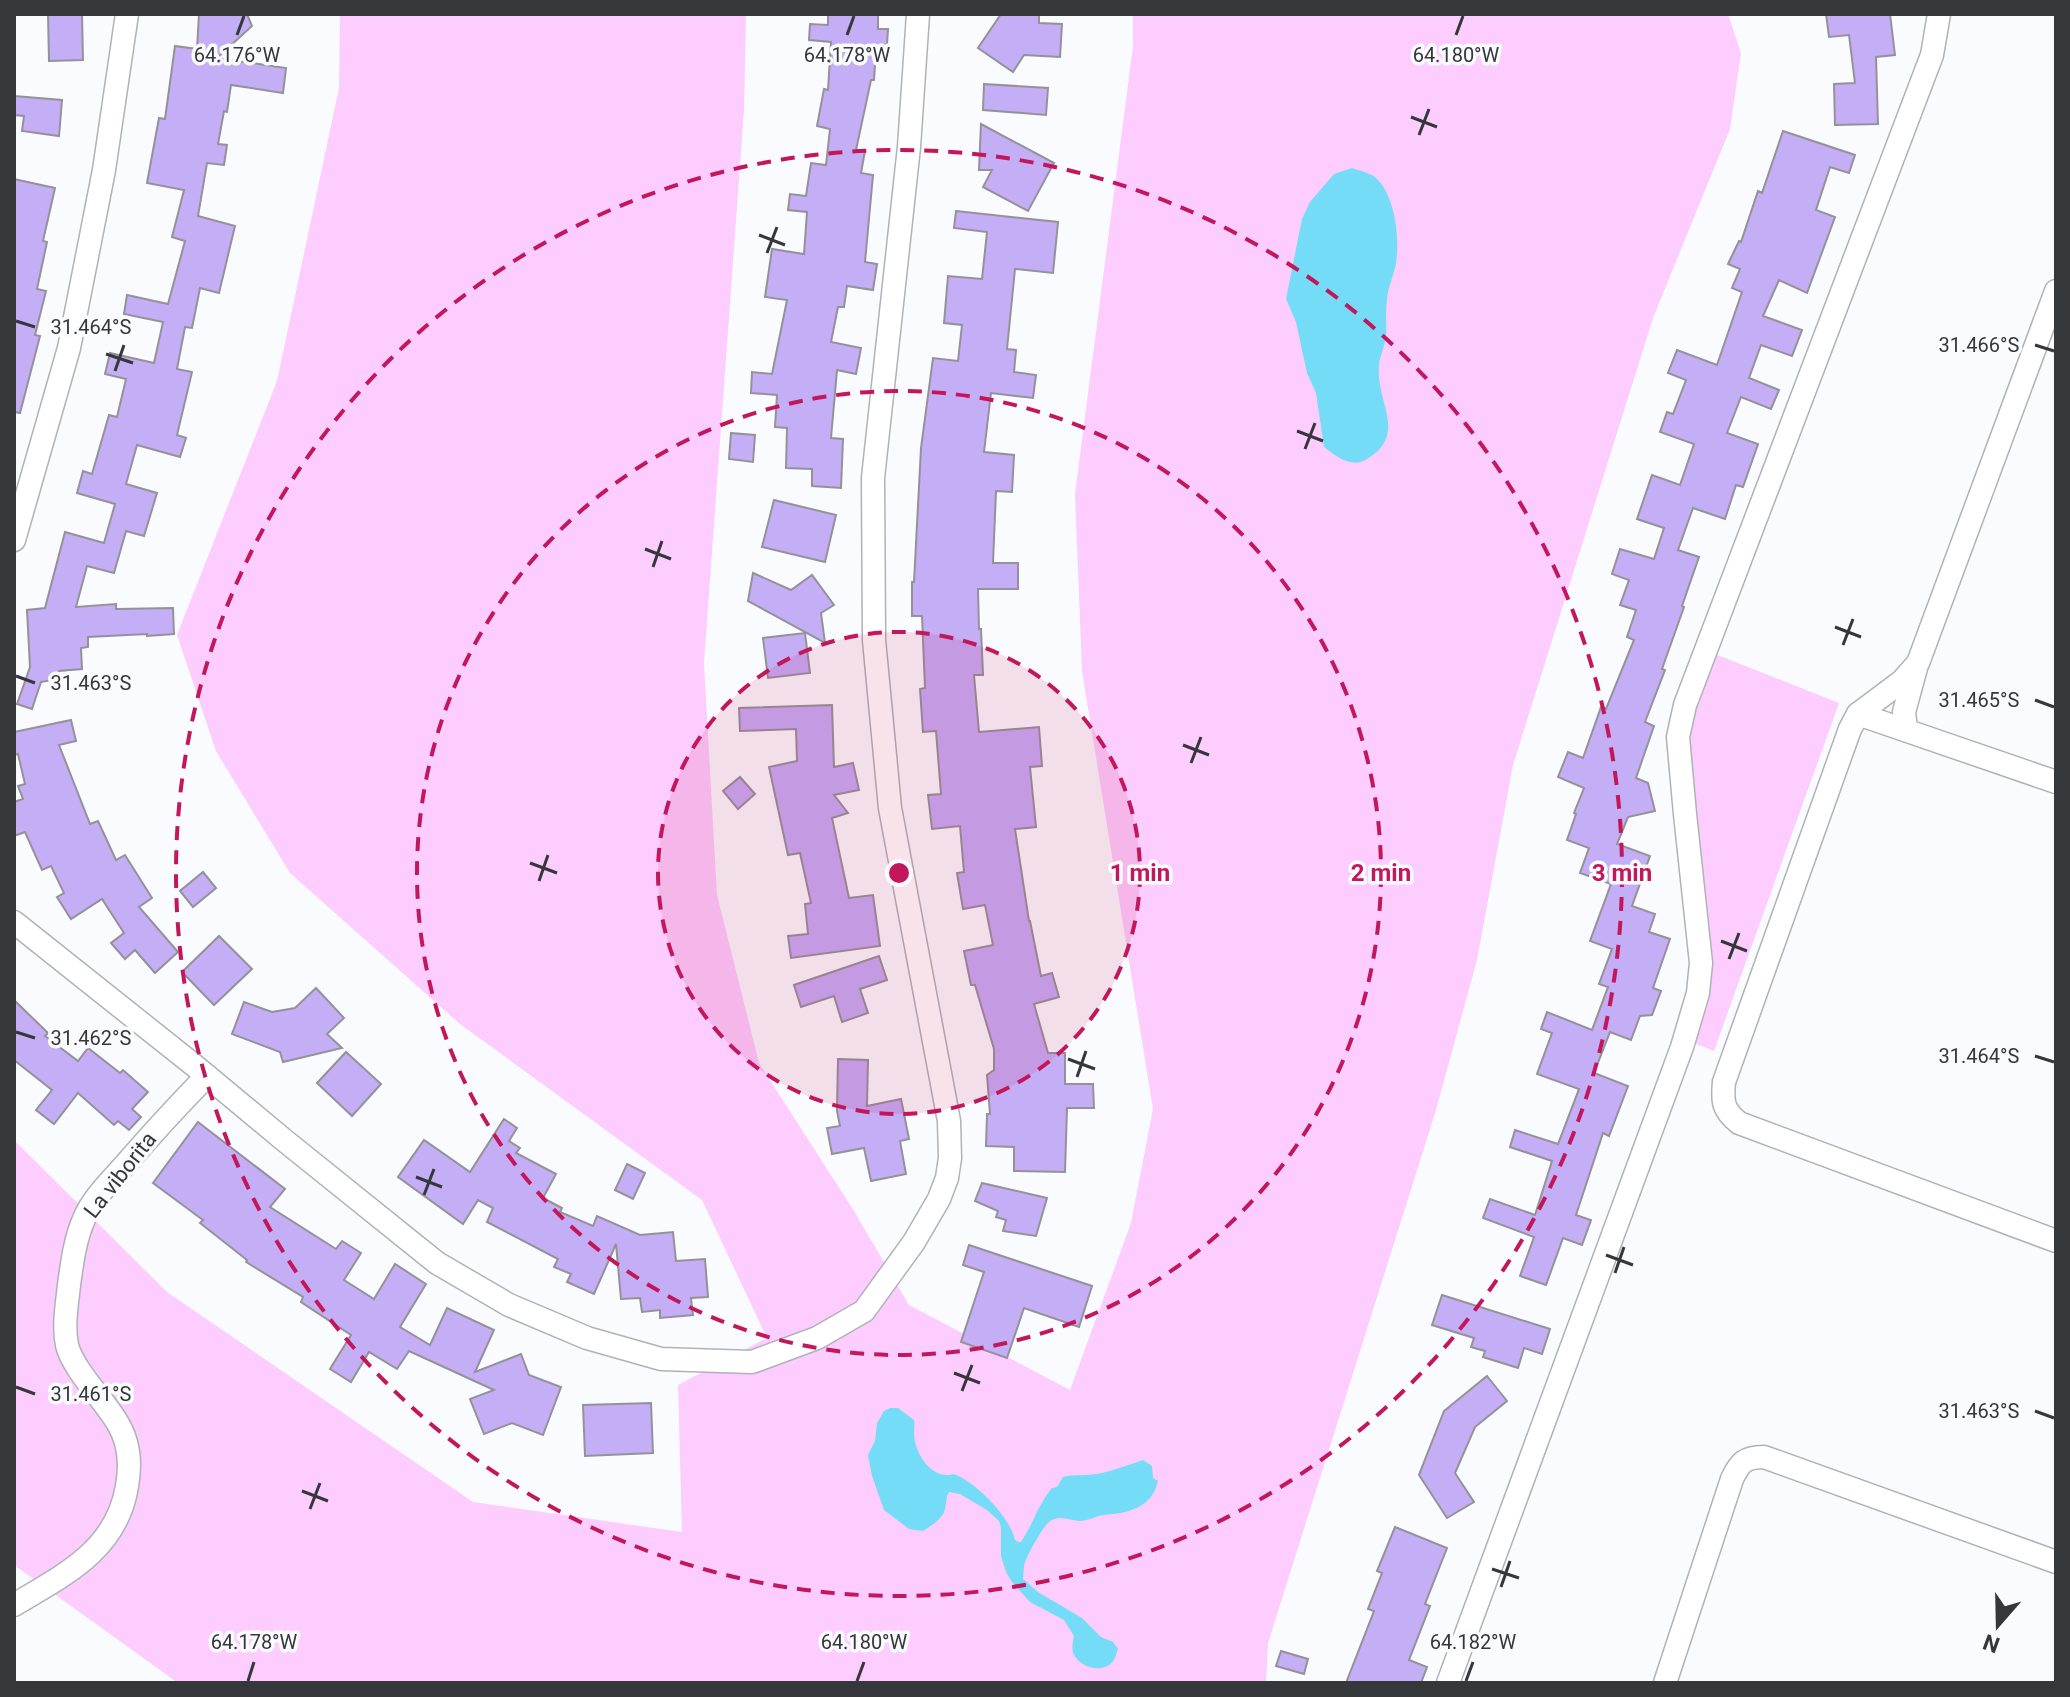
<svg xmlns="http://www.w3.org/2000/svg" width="2070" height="1697" viewBox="0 0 2070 1697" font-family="Roboto,sans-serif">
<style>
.green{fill:#fccdfe}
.water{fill:#75dcf7}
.building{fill:#c4aef6;stroke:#949298;stroke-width:2}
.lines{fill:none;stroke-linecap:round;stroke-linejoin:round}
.minor-casing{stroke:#b0b2b8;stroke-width:25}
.minor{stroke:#fff;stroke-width:22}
.ticks{fill:none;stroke:#36373a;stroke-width:3}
.ring{fill:none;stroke:#c2185b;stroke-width:4;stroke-dasharray:14 10}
.labels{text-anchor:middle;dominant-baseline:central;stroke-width:7;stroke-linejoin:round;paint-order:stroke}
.street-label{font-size:22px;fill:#36373a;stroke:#fafbfe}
.ticks-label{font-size:20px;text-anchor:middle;fill:#36373a;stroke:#fafbfe;stroke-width:7;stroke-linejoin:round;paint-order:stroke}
.centre{fill:#c2185b;stroke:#fafbfe;stroke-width:4}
.ring-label{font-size:24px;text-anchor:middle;font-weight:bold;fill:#c2185b;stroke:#fafbfe;stroke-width:7;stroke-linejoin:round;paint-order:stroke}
</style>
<rect width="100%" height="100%" fill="#fafbfe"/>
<g class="green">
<path d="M340,14H746L744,110L704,663L717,895L759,1063L854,1211L909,1305L1070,1390L1131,1223L1153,1109L1082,671L1075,494L1133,46V14H1728L1741,53L1730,129L1653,318L1513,765L1477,960L1436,1110L1268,1643L1266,1683H178L14,1565V1140L167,1292L473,1502L682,1532L678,1385L767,1338L702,1200L460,1024L290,873L216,751L177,635L277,381L339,88Z"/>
<path d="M1705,650L1839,703L1714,1051L1684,1039L1698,993L1685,705Z"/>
</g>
<g class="water">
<path d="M1352,168C1360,171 1368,172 1375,177C1395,194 1400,238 1396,263C1394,275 1388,287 1387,299C1385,311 1387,323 1386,336C1385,346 1380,355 1379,365C1375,402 1409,434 1367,459C1351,469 1336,456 1324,447L1316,393L1307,373L1296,322L1286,299L1302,219L1310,202L1334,174Z"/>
<path d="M890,1408H898L914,1420C915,1425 914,1429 914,1433C914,1453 932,1481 954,1474C976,1482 1010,1517 1015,1540L1019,1542H1021C1033,1524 1039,1503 1052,1488L1057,1487L1063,1477C1075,1474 1085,1476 1097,1474C1113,1471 1128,1465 1143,1460L1152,1466L1153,1478L1158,1481C1152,1508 1128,1513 1104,1515C1096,1516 1088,1521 1079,1521C1069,1520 1058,1514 1049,1522C1043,1527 1029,1552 1026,1560C1023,1565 1024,1573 1023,1579L1038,1592L1082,1618L1101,1637L1113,1642L1118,1649C1116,1653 1116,1658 1113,1661C1104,1674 1081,1668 1074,1655C1071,1649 1073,1642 1074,1636L1064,1620L1030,1602L1012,1582L1006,1572L1001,1556V1527L999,1521L987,1510L960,1494L949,1492C945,1499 947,1505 944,1512C941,1520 929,1527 923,1531L909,1529L884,1510L872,1476L868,1455L875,1441L877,1423L884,1411Z"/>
</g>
<g class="building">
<path d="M48,14H82L83,60L49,61Z"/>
<path d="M199,14H247L252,26L217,58L286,68L283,93L231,85L227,112L224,111L218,144L227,145L224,165L207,163L198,216L235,226L219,293L200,288L192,328L185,327L177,369L192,372L177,435L186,438L180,457L137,445L126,484L157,493L144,536L126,531L114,573L87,566L76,607L116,604V609L173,608L174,634L147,636V634L88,637V647L81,648L82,669L59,671L57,679L41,682L32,709L17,704L30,667L27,610L45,608L65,532L104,543L115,504L77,493L83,471L92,474L109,415L117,417L126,379L105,374L110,353L154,363L163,322L124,314L127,295L168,304L185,241L172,237L184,190L147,183L159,118L165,119L175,46L197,49Z"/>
<path d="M828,14H878V29H888L887,44L876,49L874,80H871L856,150L865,151L861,173L873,175L865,262L877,264L873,290L847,286L844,307H838L831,342L861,348L856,374L837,370L831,438L843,439L841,488L812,486V469L786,468L787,428L775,427L777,395L751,393L752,372L772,374L787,300L765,297L772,249L804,254L807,212L788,210L790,194L806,196L811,163L826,165L830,129L817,126L824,89L828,90L831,42L809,40L810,24L828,25Z"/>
<path d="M1001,14H1039V23L1062,24L1060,57L1024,55L1013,72L978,48Z"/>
<path d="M1826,14H1890L1895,55L1876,57L1878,124L1835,125L1834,84L1855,83L1849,35L1829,37Z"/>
<path d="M984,84L1048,88L1046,115L983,110Z"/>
<path d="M14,96L62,100L59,136L22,131L24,116L14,115Z"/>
<path d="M981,124L1054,163L1028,211L983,187L992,170H979Z"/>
<path d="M1783,131L1855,155L1849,173L1830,167L1816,210L1835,217L1807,293L1779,280L1763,316L1802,330L1792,356L1761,345L1749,378L1779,390L1771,409L1741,397L1727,433L1758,444L1743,487L1736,485L1725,519L1693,508L1678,550L1699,557L1682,606L1684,607L1662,669L1665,670L1645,722L1654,726L1636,778L1648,783L1655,811L1628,817L1617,844L1650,856L1632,906L1655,914L1649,932L1670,939L1653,988L1661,991L1652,1015L1640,1016L1631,1040L1610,1032L1594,1073L1628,1086L1609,1136L1603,1133L1576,1215L1591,1220L1582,1245L1563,1238L1546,1285L1520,1276L1534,1237L1483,1218L1490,1199L1535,1215L1552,1161L1510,1147L1515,1130L1558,1144L1579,1089L1537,1074L1552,1033L1541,1029L1547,1012L1592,1030L1608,987L1599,984L1612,949L1590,941L1611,884L1580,873L1589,848L1567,840L1576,814L1574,813L1584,788L1558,777L1568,752L1583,758L1601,707L1606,709L1634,640L1627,637L1636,610L1620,605L1629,580L1612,574L1620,549L1654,559L1664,528L1637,519L1652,475L1680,485L1694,444L1660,432L1667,412L1673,414L1686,380L1668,373L1677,350L1717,365L1742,292L1732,288L1740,269L1728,264L1739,241L1741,242L1758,191L1762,193Z"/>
<path d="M14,179L55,188L43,241L47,242L37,289L46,291L35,335L40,336L20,413L14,412Z"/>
<path d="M956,211L1058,222L1053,273L1015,269L1007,349L1016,350L1014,372L1036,375L1033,398L991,393L984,452L1014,455L1012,492L996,491L993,563H1018V589H978L979,629H981L983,675H974L979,732L1039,727L1042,766L1030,767L1036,827L1015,829L1029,921H1030L1041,976L1052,973L1059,997L1034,1004L1048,1053H1065V1084H1093L1094,1108H1067L1065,1172L1014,1171V1147L986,1146L987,1114H990L987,1075L994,1070V1049L975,985H971L964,951L993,945L985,905L963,909L957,873L964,872L960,826L932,829L928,795L941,794L936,731L923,732L920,689L925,688L922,616H912V582H914L921,448L933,358L958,361L962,325L944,323L948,276L982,279L987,232L954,228Z"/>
<path d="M731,433L755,435L753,462L729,459Z"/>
<path d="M774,500L836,515L825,562L762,547Z"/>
<path d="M753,573L791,590L812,575L834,605L821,613L825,643L748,601Z"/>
<path d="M805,633L810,673L768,678L763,638Z"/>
<path d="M832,705L834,767L853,763L859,790L834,795L848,813L832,818L849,898L873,895L880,946L791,958L788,936L808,934L805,904L811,903L800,853L788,855L769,767L797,761L796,729L740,731L739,708Z"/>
<path d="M71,720L76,741L59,745L90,824L98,821L116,860L125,855L152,898L139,907L178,952L155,973L135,950L125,959L111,943L124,933L102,899L71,919L57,897L64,893L51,866L42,870L25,832L14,836V802L23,799L18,786L25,784L18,754L14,755V732Z"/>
<path d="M740,777L755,794L738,809L723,791Z"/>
<path d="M203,872L216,888L193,907L180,891Z"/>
<path d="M219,936L252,969L214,1005L182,972Z"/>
<path d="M879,956L887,980L860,989L868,1013L842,1022L834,996L801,1007L794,985Z"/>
<path d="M316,988L344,1018L327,1034L342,1048L283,1062L280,1052L232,1034L244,1002L272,1012L295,1008Z"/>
<path d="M14,1000L48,1033L45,1036L78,1061L88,1048L120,1073L123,1070L148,1092L132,1109L141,1117L129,1130L118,1121L114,1125L78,1093L54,1124L36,1110L52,1090L14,1060Z"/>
<path d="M346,1052L381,1084L352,1116L317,1083Z"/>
<path d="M838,1059L868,1060L867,1106L901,1099L909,1139L900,1141L906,1174L871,1181L864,1148L832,1154L827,1128L840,1126L837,1111Z"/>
<path d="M504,1119L517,1128L509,1141L520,1148L516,1153L556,1174L543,1198L562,1208L560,1212L593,1226L597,1216L640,1235L673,1232L676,1261L705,1259L708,1297L691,1298L693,1315L660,1318V1310L642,1312L640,1298L621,1299L616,1244L594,1294L567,1282L571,1274L554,1267L558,1259L487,1222L493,1208L478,1200L463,1224L398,1177L424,1140L470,1172Z"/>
<path d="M198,1122L285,1189L270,1207L336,1249L342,1241L361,1253L344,1280L374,1299L395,1264L426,1284L400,1327L430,1345L447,1308L494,1330L475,1372L521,1354L529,1375L561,1387L543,1435L512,1423L484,1434L470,1399L494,1390L409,1351L397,1369L369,1352L351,1382L330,1369L351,1335L301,1302L303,1297L246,1262L247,1260L200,1223L203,1220L153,1183Z"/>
<path d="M627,1164L645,1173L633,1199L615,1190Z"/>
<path d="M982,1183L1047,1198L1036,1236L1003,1231L1006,1220L996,1217L998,1211L975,1201Z"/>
<path d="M969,1245L1092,1286L1079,1327L1024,1308L1007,1358L961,1342L984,1272L963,1265Z"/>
<path d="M1442,1295L1550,1329L1542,1354L1524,1348L1518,1368L1483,1357L1485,1351L1471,1347L1474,1338L1432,1325Z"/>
<path d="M1487,1376L1507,1401L1475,1427L1455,1473L1474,1502L1447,1518L1419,1475L1444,1411Z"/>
<path d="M651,1403L653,1453L585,1456L583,1405Z"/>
<path d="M1395,1527L1447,1548L1425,1604L1430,1606L1409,1660L1427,1667L1421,1683H1346L1374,1611L1368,1609L1382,1573L1377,1571Z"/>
<path d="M1281,1651L1308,1659L1304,1674L1276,1666Z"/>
</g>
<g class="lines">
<defs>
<g id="minor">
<path d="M2056,291L1918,663L1902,681L1858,714L1850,729L1724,1082C1722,1102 1723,1110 1739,1123L2056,1241"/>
<path d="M14,540L69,348L104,170L127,14"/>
<path d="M1858,714L2056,782"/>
<path d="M1906,729L1904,712L1916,668"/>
<path d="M14,922L195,1066L284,1140L437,1263L509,1305L587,1338L661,1359L752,1362L817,1338L864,1311L914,1242L939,1199L947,1178L950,1158L949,1121L890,808L874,640L873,478L909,147L918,14"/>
<path d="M14,1605C64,1575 117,1550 127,1486C131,1464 129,1441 117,1422C104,1400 72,1368 67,1345C63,1326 67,1304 69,1285C72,1263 75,1239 84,1219C92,1199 110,1182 124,1166C151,1135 178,1105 207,1076"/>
<path d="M1448,1683L1682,1047L1698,993L1701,963L1685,814L1678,737L1685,705L1932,55L1939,14"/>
<path d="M1665,1683L1732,1479C1740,1462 1745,1457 1764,1457L2056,1562"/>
</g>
</defs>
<use href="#minor" class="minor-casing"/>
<use href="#minor" class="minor"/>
</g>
<path class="ticks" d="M237,35L244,16M847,35L854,16M1456,35L1463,16M1411,117L1437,127M1419,135L1429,109M759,235L785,245M767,253L777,227M16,321L35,327M2035,345L2054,351M106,354L133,363M115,371L124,345M1297,431L1323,441M1305,449L1315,423M645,549L671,559M653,567L662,541M1835,627L1861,637M1843,645L1853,619M16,676L35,683M2035,700L2054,707M1183,745L1209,755M1191,763L1201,737M530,863L557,873M539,881L548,855M1721,941L1747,951M1729,959L1739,933M16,1032L35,1038M2035,1056L2054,1062M1068,1059L1095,1069M1077,1077L1086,1051M416,1177L442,1187M424,1195L434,1169M1606,1255L1633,1265M1615,1273L1624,1247M954,1373L980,1383M16,1387L35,1394M962,1391L972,1365M2035,1411L2054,1418M302,1491L328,1501M310,1509L320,1483M1492,1569L1519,1578M1501,1587L1510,1561M248,1681L254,1662M857,1681L864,1662M1466,1681L1473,1662"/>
<circle cx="899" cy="873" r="241" fill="#c2185b" fill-opacity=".12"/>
<g class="ring">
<circle cx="899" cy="873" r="241"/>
<circle cx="899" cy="873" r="482"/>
<circle cx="899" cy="873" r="723"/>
</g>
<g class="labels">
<g class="street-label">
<text transform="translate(120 1175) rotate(-52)">La viborita</text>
</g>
</g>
<g class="ticks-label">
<text x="237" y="62">64.176°W</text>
<text x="847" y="62">64.178°W</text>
<text x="1456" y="62">64.180°W</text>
<text x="91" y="334">31.464°S</text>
<text x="1979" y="352">31.466°S</text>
<text x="91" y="690">31.463°S</text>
<text x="1979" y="707">31.465°S</text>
<text x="91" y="1045">31.462°S</text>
<text x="1979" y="1063">31.464°S</text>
<text x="91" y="1401">31.461°S</text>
<text x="1979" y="1418">31.463°S</text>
<text x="254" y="1649">64.178°W</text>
<text x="864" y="1649">64.180°W</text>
<text x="1473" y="1649">64.182°W</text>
</g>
<circle cx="899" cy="873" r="12" class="centre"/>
<g class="ring-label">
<text x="1140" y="881">1 min</text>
<text x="1381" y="881">2 min</text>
<text x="1622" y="881">3 min</text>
</g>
<rect width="2070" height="1697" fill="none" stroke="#36373a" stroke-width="32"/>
<g transform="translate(1998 1625) rotate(200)" stroke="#fafbfe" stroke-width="6" paint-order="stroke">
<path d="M0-6L14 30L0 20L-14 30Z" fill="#36373a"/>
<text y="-12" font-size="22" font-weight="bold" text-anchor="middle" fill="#36373a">N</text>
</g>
</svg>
